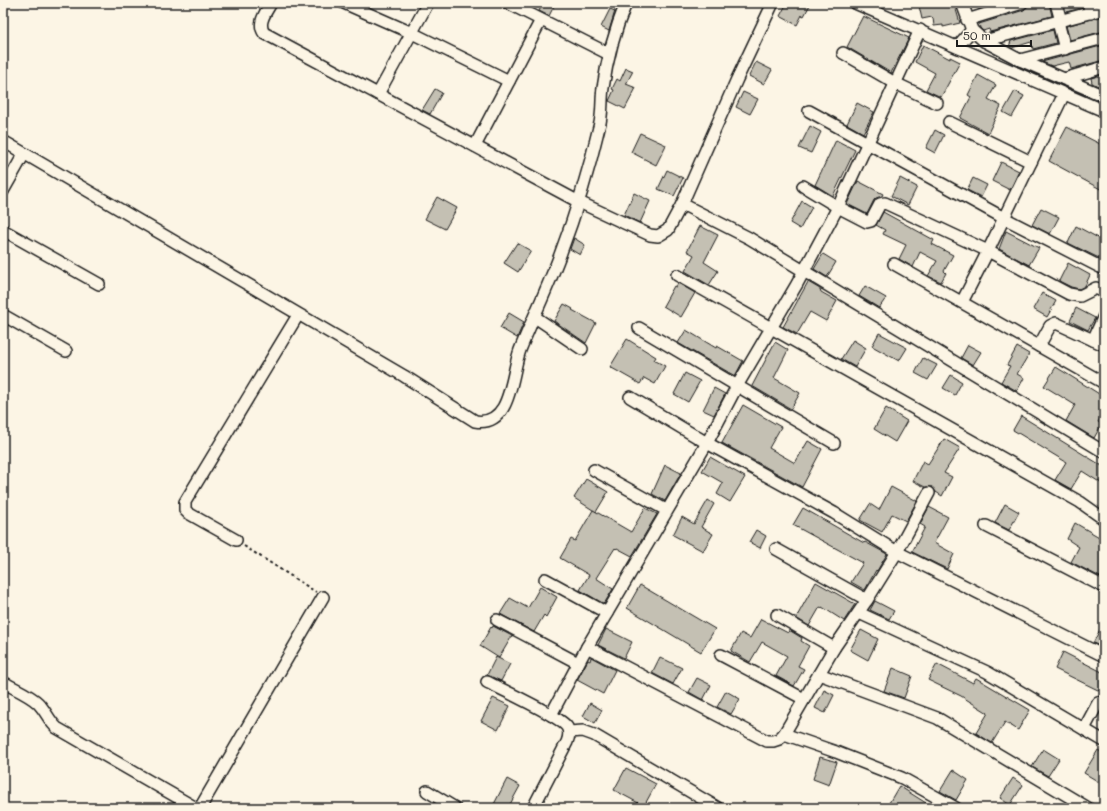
<svg xmlns="http://www.w3.org/2000/svg" width="1107" height="811" viewBox="0 0 1107 811" font-family="Mali,sans-serif">
<style>
.building{fill:#c4c0b3;stroke:#1c1c1c}
.lines{fill:none;stroke-linecap:round;stroke-linejoin:round}
.minor-casing{stroke:#1c1c1c;stroke-width:14}
.path{stroke:#1c1c1c;stroke-width:2;stroke-dasharray:3 3;stroke-linecap:butt}
.minor{stroke:#fcf5e5;stroke-width:11}
</style>
<rect width="100%" height="100%" fill="#fcf5e5"/>
<filter id="ink" filterUnits="userSpaceOnUse"><feTurbulence type="fractalNoise" baseFrequency=".025" numOctaves="2"/><feDisplacementMap in="SourceGraphic" scale="8" xChannelSelector="R" yChannelSelector="G"/><feConvolveMatrix kernelMatrix="1 2 1 2 8 2 1 2 1" color-interpolation-filters="sRGB"/></filter>
<g filter="url(#ink)">
<g class="building">
<path d="M543,3H549L554,6L549,16L539,11Z"/>
<path d="M787,3H811L804,16L802,15L797,25L780,16Z"/>
<path d="M938,3H954L960,23L943,27V25L934,26L933,18L932,17L922,19L919,6L927,4L928,6Z"/>
<path d="M977,3H998L979,9Z"/>
<path d="M1029,3H1049L1052,16L990,32L989,29L983,31L980,28L979,24L1024,10L1027,7Z"/>
<path d="M1063,3H1081L1082,8L1066,12Z"/>
<path d="M610,9L615,11L609,31L601,27Z"/>
<path d="M863,16L909,38L891,73L847,47Z"/>
<path d="M1104,16V31L1070,40L1066,26Z"/>
<path d="M1053,30L1056,43L1033,49L1031,42L1012,48L1009,47L1011,41Z"/>
<path d="M923,45L950,59V57L960,62L941,97L926,90L935,73L915,62Z"/>
<path d="M1104,45V60L1071,69L1069,62L1052,66L1042,62Z"/>
<path d="M756,62L772,70L764,84L749,76Z"/>
<path d="M626,68L633,71L626,84L636,88L625,109L609,101L614,90L612,89L617,79L620,81Z"/>
<path d="M1104,74V84L1098,86L1092,83L1091,78Z"/>
<path d="M978,75L996,85L988,99L1001,106L988,133L960,118L971,97L968,95Z"/>
<path d="M435,89L442,93L430,114L422,110Z"/>
<path d="M1015,91L1024,96L1012,117L1003,112Z"/>
<path d="M743,92L758,99L750,114L736,107Z"/>
<path d="M857,103L874,112L863,133L847,124Z"/>
<path d="M810,126L821,132L811,153L799,148Z"/>
<path d="M1067,127L1104,146V191L1049,161Z"/>
<path d="M935,130L944,135L935,153L926,148Z"/>
<path d="M640,133L666,145L656,165L631,152Z"/>
<path d="M836,140L855,150L833,196L815,185Z"/>
<path d="M1001,162L1019,171L1010,190L992,181Z"/>
<path d="M667,170L683,178L674,196L658,189Z"/>
<path d="M900,178L917,187L908,205L891,196Z"/>
<path d="M973,178L987,185L981,197L967,190Z"/>
<path d="M858,181L883,194L882,196L876,198L874,200L867,214L847,204Z"/>
<path d="M634,193L650,201L640,223L624,215Z"/>
<path d="M437,197L457,208L445,229L425,219Z"/>
<path d="M802,201L812,207L800,229L790,223Z"/>
<path d="M1041,208L1059,217L1050,234L1032,225Z"/>
<path d="M883,212L934,240L932,244L953,255L944,271L946,273L941,282L928,276L937,261L920,252L913,267L899,259L906,245L883,234L885,230L876,225Z"/>
<path d="M700,226L718,235L704,262L718,271L709,285L685,271L694,255L687,251Z"/>
<path d="M1076,226L1104,241V258L1103,260L1068,243Z"/>
<path d="M1006,231L1039,248L1029,265L999,249Z"/>
<path d="M574,238L585,245L580,255L570,249Z"/>
<path d="M517,243L531,251L518,272L504,263Z"/>
<path d="M823,254L836,262L827,277L814,269Z"/>
<path d="M1068,263L1090,275L1085,286L1079,289L1071,287L1059,281Z"/>
<path d="M808,282L820,289L821,292L837,301L826,321L810,312L797,334L783,327Z"/>
<path d="M678,283L695,293L681,317L663,306L674,286L676,287Z"/>
<path d="M865,286L886,298L879,308L859,296Z"/>
<path d="M1042,293L1056,301L1047,317L1033,309Z"/>
<path d="M564,304L573,309L572,310L596,323L586,343L554,321Z"/>
<path d="M1076,308L1095,318L1088,330L1070,321Z"/>
<path d="M509,313L524,322L517,338L500,328Z"/>
<path d="M686,330L716,348L717,346L743,361L735,376L678,343Z"/>
<path d="M879,333L907,348L899,361L872,346Z"/>
<path d="M627,339L656,357L654,360L665,366L655,384L644,378L640,384L610,367Z"/>
<path d="M853,340L866,348L855,367L841,359Z"/>
<path d="M775,342L788,350L774,378L800,393L791,409L752,386Z"/>
<path d="M968,345L981,352L973,365L961,358Z"/>
<path d="M1017,347L1029,354L1017,374L1024,378L1017,391L1001,382L1010,366L1007,365Z"/>
<path d="M923,358L937,365L928,380L915,373Z"/>
<path d="M1056,367L1104,397V411L1098,422L1102,424L1094,438L1066,421L1075,405L1044,386Z"/>
<path d="M685,373L700,381L688,402L674,394Z"/>
<path d="M951,375L962,382L955,395L943,388Z"/>
<path d="M714,388L725,394L714,415L703,410Z"/>
<path d="M743,405L781,427L769,448L795,463L808,441L822,449L802,487L722,443Z"/>
<path d="M886,408L907,421L895,442L874,429Z"/>
<path d="M1021,416L1104,467V485L1082,471L1071,489L1055,480L1066,462L1013,430Z"/>
<path d="M944,439L960,448L944,473L952,477L942,496L936,492L932,487H925L913,481L923,461L928,464Z"/>
<path d="M710,457L745,477L730,502L717,494L723,483L702,471Z"/>
<path d="M665,465L681,473L665,501L652,494Z"/>
<path d="M586,479L608,492L596,512L574,498Z"/>
<path d="M891,487L917,501L906,521L892,514L882,532L860,520L870,504L879,510Z"/>
<path d="M708,500L714,504L701,527L713,534L703,551L673,535L682,517L694,524Z"/>
<path d="M1005,504L1019,512L1009,530L995,523Z"/>
<path d="M929,507L948,517L934,543L954,554L947,569L912,552L925,527L920,524Z"/>
<path d="M645,508L657,514L632,556L617,548L616,549L615,548L596,578L613,589L604,604L580,590L589,575L560,558L571,539L575,541L593,510L631,532Z"/>
<path d="M803,508L864,543L865,542L887,554L877,571L876,570L865,590L851,582L863,563L793,525Z"/>
<path d="M1075,523L1101,538L1099,541L1104,544V579L1071,562L1079,547L1067,539Z"/>
<path d="M756,530L766,536L760,548L749,542Z"/>
<path d="M816,582L855,604L844,621L822,607V608L820,607L809,626L796,618Z"/>
<path d="M640,585L715,629L701,652L627,608Z"/>
<path d="M540,587L557,597L546,617L544,615L534,632L500,614L510,598L528,608Z"/>
<path d="M875,601L894,611L889,619L870,610Z"/>
<path d="M761,619L788,633L789,630L802,638L801,641L809,646L798,666L804,669L794,686L776,676L787,656L762,642L750,662L731,651L741,633L750,638Z"/>
<path d="M1104,622V648L1093,643Z"/>
<path d="M493,626L512,636L499,658L480,646L491,627L492,628Z"/>
<path d="M606,629L632,642L624,658L598,645Z"/>
<path d="M861,630L878,639L868,660L850,650Z"/>
<path d="M1063,652L1104,673V693L1055,669Z"/>
<path d="M496,657L510,664L501,681L487,675Z"/>
<path d="M591,657L615,670L603,694L577,680L588,660L590,661Z"/>
<path d="M660,657L682,668L673,684L652,673Z"/>
<path d="M937,664L973,683L976,678L1030,710L1018,730L1005,722L992,743L976,733L988,713L961,696L928,680Z"/>
<path d="M893,668L912,676L904,698L884,691Z"/>
<path d="M697,678L711,685L703,700L689,692Z"/>
<path d="M824,690L834,695L825,713L815,708Z"/>
<path d="M726,691L740,699L731,714L717,707Z"/>
<path d="M493,698L510,706L498,730L481,721Z"/>
<path d="M590,703L602,710L595,723L583,716Z"/>
<path d="M1043,749L1059,759L1048,776L1032,767Z"/>
<path d="M1098,750L1104,754V785L1084,773Z"/>
<path d="M820,757L837,762L829,785L813,779Z"/>
<path d="M626,768L656,784L644,806L614,790Z"/>
<path d="M953,770L968,780L956,800L940,791Z"/>
<path d="M1013,778L1023,785L1010,805L1000,798Z"/>
<path d="M507,779L520,786L508,808H492Z"/>
<path d="M899,786L934,808H886Z"/>
</g>
<g class="lines">
<defs>
<g id="minor">
<path d="M271,3C266,12 257,23 264,33L579,202L650,235L658,236L668,230L682,204L737,79L773,3"/>
<path d="M344,3L412,33L509,81"/>
<path d="M508,3L609,54"/>
<path d="M855,3L1104,111"/>
<path d="M962,3L972,30L984,41L1020,60L1104,96"/>
<path d="M1056,3L1061,21"/>
<path d="M1088,3L1091,13"/>
<path d="M967,20L1022,3"/>
<path d="M1058,22L1065,49"/>
<path d="M984,41L1104,9"/>
<path d="M957,47L972,30"/>
<path d="M843,53L895,83L937,103"/>
<path d="M1020,60L1104,38"/>
<path d="M1064,79L1104,67"/>
<path d="M378,94L428,3"/>
<path d="M809,111L1004,218L1104,269"/>
<path d="M949,122L1031,162"/>
<path d="M3,141L404,376L475,421C512,427 511,374 520,350C533,318 548,287 560,255C576,213 589,170 599,127C603,114 601,101 603,88C607,59 615,30 626,3"/>
<path d="M475,146L541,20"/>
<path d="M803,186L838,207L867,222L871,221L880,204L885,203L988,251L1069,294L1080,296L1096,288L1104,292"/>
<path d="M3,191L24,154"/>
<path d="M682,204L749,238L1104,452"/>
<path d="M3,230L99,284"/>
<path d="M894,264L1104,383"/>
<path d="M677,275L1080,502L1104,519"/>
<path d="M962,302L988,251L1064,94"/>
<path d="M3,315L66,351"/>
<path d="M535,317L582,349"/>
<path d="M639,328L834,443"/>
<path d="M1093,340L1104,316"/>
<path d="M1039,346L1050,326L1056,323L1104,345"/>
<path d="M630,397L707,443L834,513L897,552L1104,656"/>
<path d="M594,470L666,510"/>
<path d="M986,526L1104,587"/>
<path d="M236,540L188,513L185,510V502L298,315"/>
<path d="M776,549L867,600"/>
<path d="M545,579L607,613"/>
<path d="M859,613L987,672L1104,741"/>
<path d="M777,615L834,648"/>
<path d="M497,620L578,663"/>
<path d="M587,647L767,741H773L779,739L784,734L834,648L867,600L897,552L929,493"/>
<path d="M721,655L804,699"/>
<path d="M819,674L937,718L1088,808"/>
<path d="M3,682C13,688 30,695 38,703C46,711 49,721 57,728L196,808"/>
<path d="M487,682C501,689 561,717 567,727C570,732 569,737 567,742L533,808"/>
<path d="M551,715L587,647L707,443L737,386L797,284L838,207L920,30"/>
<path d="M1084,729L1098,703L1104,702"/>
<path d="M569,732L583,731L594,735L718,808"/>
<path d="M784,734L836,752L902,778L956,808"/>
<path d="M427,791L455,808"/>
<path d="M200,808L323,597"/>
</g>
</defs>
<use href="#minor" class="minor-casing"/>
<path class="path" d="M244,546L316,592"/>
<use href="#minor" class="minor"/>
</g>
</g>
<rect width="1107" height="811" fill="none" stroke="#fcf5e5" stroke-width="16"/>
<rect x="8" y="8" width="1091" height="795" fill="none" stroke="#1c1c1c" stroke-width="1.5" filter="url(#ink)"/>
<path d="M957 40v6h74v-6" fill="none" stroke="#1c1c1c" stroke-width="2"/>
<text x="963" y="40" font-size="12" fill="#1c1c1c" stroke="#fcf5e5" stroke-width="3" paint-order="stroke">50 m</text>
</svg>
